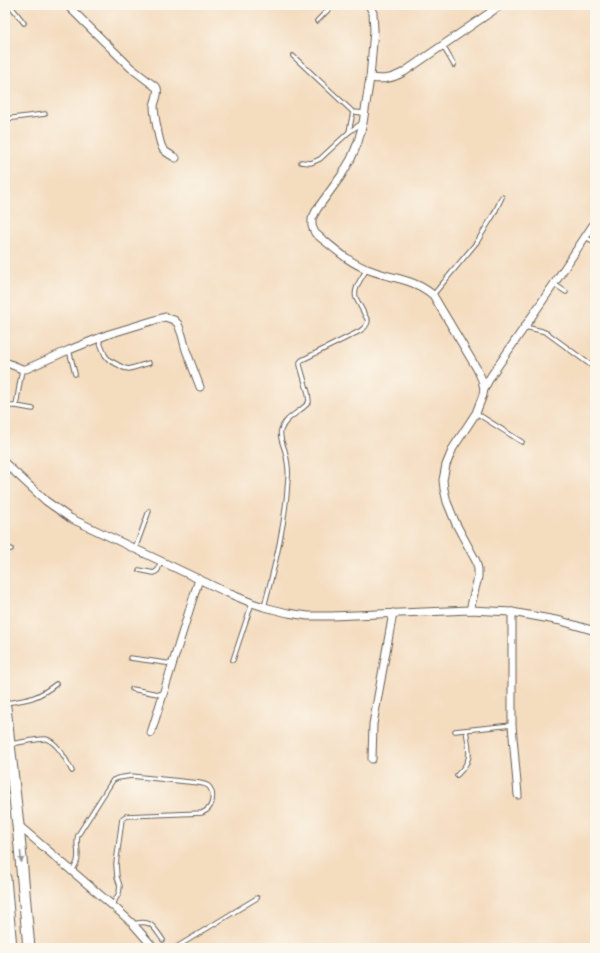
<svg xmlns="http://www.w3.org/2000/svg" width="600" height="953" viewBox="0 0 600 953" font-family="Caveat,sans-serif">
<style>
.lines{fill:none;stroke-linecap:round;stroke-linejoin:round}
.lane-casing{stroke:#685f55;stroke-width:5.5}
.street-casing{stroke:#685f55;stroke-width:9}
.primary-casing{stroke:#685f55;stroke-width:13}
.lane{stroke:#fff;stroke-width:3.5}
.street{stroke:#fff;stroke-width:7}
.primary{stroke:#fff;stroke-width:11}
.oneway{fill:#999}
</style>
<rect width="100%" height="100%" fill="#fbf7ec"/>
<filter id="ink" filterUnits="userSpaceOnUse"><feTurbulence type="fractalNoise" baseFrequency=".025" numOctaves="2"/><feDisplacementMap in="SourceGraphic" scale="8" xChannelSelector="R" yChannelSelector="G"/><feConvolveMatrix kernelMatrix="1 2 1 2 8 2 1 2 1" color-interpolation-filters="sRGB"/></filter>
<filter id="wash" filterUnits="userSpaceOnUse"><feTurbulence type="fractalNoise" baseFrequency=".012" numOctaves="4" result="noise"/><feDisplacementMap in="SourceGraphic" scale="16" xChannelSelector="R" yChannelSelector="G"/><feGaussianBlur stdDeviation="0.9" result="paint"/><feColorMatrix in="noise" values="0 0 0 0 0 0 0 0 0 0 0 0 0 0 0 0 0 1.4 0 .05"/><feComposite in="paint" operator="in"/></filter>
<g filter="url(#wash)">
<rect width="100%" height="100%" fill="#f4dcbf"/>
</g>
<g filter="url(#ink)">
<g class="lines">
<defs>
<g id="lane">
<path d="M10,5L24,23"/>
<path d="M317,21L333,5"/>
<path d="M443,46L454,65"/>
<path d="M293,56L353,112L365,113"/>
<path d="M5,119L45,114"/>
<path d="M349,132L353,112"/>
<path d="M301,162L311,163L320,159L349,132L362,123"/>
<path d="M585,237L595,242"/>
<path d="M554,284L566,292"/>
<path d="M433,295L477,242L494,214L502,197"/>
<path d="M525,327L542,331L547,333L592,366"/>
<path d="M98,338L105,355L109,360L124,368L129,369L149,363"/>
<path d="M69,350L75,374"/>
<path d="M22,369L16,406L33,409"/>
<path d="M5,406H16"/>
<path d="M476,413L522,442"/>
<path d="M5,549H11"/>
<path d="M135,549L149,511"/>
<path d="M139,570L154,573L158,570L161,561"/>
<path d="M264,607C275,565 286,522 288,478C289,469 287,459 285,451C283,444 279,437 281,430C285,417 301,412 309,402L308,393L300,365V362L302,360L360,331C364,328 367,326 368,321L356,298C353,288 362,278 367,269"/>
<path d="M130,658L173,664"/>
<path d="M233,660L252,603"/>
<path d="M132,689L163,695"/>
<path d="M5,703C28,700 37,699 56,684"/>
<path d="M595,707V706"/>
<path d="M455,731L512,725"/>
<path d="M11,744C19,743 40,738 46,739C58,742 67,762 72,771"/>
<path d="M457,775C474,759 469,751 466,730"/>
<path d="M72,871C74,868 76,865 77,862C80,852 75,845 78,835L113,780L118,778L131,776L199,783C203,784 208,784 210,788C214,794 213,805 207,810C206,811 203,812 202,813L126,816L122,819L116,864L117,877L120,886L119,893L112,906"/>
<path d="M133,924C151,919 153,926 163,940"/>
<path d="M175,948L257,898"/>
</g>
<g id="street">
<path d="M67,5L131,68L157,88C159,94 155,100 154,106C154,112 159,144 163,149C166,153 171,155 176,158"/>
<path d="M369,5L373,13L374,30L370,78L363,123L358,142L351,159L341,176L317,209L312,219V226L315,233L321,238C335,249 350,263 367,269C391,279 413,278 433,295L477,369L482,380L484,389L483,395L476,413L453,448L446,465L443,480L444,489L447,502L456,524L476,561L478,569V577L470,610"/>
<path d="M370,78C384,80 391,79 404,72L501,5"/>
<path d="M5,362L22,369H26L69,350L109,334L165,317L174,320L178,324L182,335L186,350L200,387"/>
<path d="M484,389L491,376L554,284L595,222"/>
<path d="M5,463L46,501L70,518L228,593L252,603L264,607L288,613L308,616H332L470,610L512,612L561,621L595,631"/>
<path d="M512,612V725L518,795"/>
<path d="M151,733L199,579"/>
<path d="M372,759L373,724L393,613"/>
<path d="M18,825L120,912L133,924L154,948"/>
</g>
<g id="primary">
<path d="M5,707L18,825L29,948"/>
<path d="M5,878L11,948"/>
</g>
</defs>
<use href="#lane" class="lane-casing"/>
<use href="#street" class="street-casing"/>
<use href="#primary" class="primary-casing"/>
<use href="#lane" class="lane"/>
<use href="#street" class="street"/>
<use href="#primary" class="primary"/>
</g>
<defs><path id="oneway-solid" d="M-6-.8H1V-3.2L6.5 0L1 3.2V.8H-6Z"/></defs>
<use class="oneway" href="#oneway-solid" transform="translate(21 857) rotate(85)"/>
</g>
<rect width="600" height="953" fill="none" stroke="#fbf7ec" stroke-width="20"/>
</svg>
